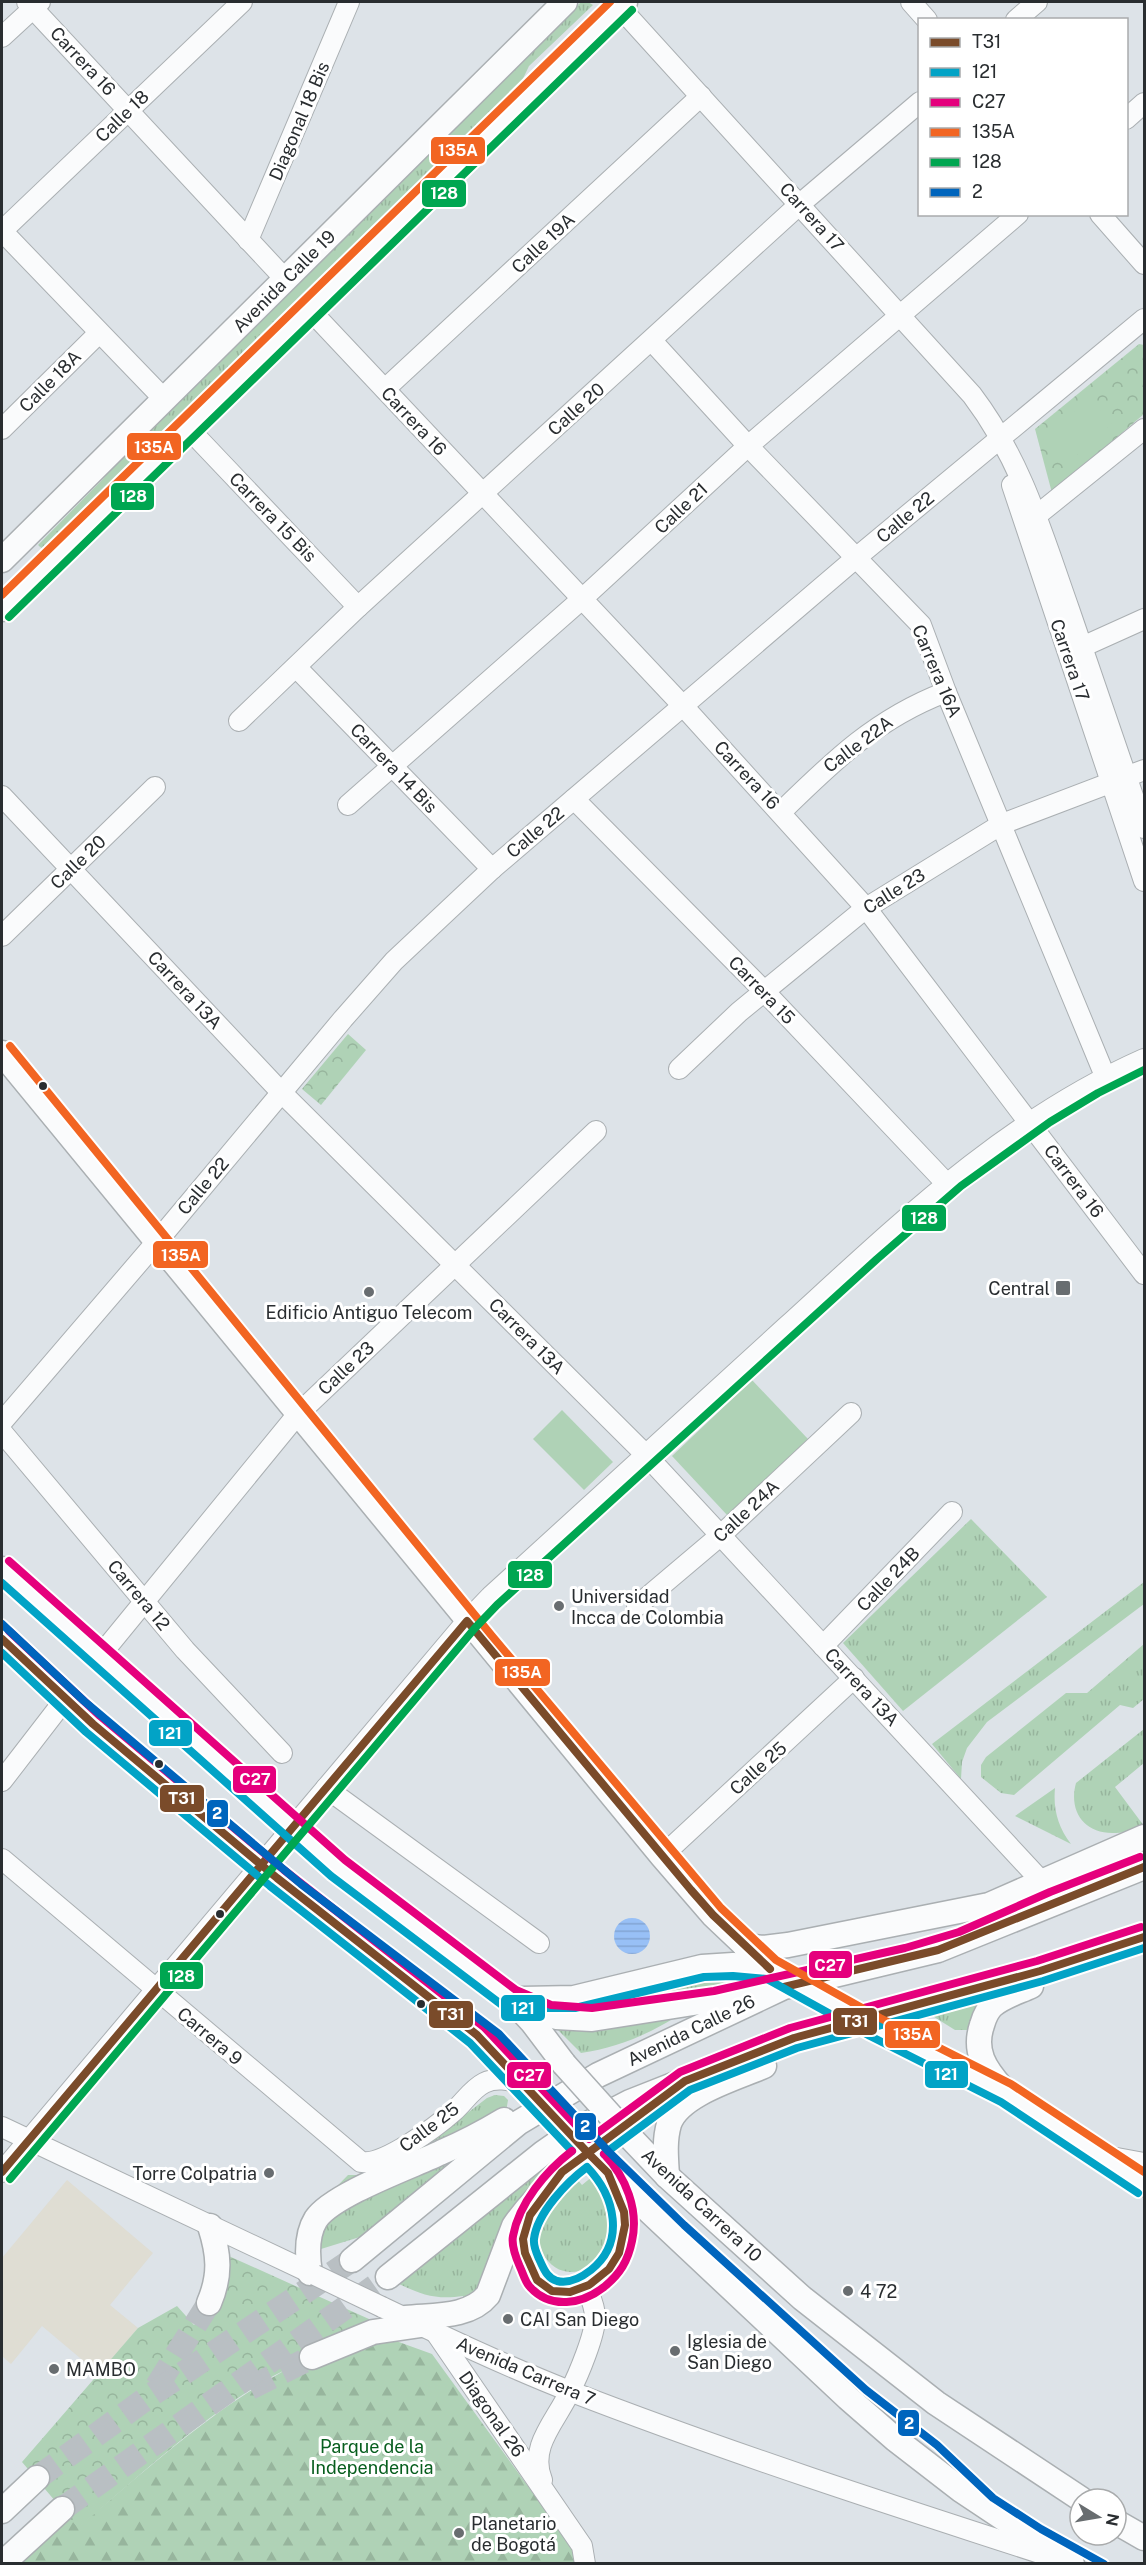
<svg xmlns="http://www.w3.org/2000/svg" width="1146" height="2565" viewBox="0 0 1146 2565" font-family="'Public Sans',sans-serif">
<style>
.commercial{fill:#dfddd3}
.grass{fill:url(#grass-tufts)}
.forest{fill:url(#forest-firs)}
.park{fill:url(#park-crowns)}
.pitch{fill:#afd2b6}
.water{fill:url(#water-rules)}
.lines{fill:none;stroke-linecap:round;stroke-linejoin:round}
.major-tunnel{stroke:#b9bfc3;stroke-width:24;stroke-dasharray:24 12;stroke-linecap:butt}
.minor-casing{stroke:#aaafb2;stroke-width:22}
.major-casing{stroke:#aaafb2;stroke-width:27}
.minor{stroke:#fafbfc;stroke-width:20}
.major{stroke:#fafbfc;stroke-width:24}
.minor-bridge-casing{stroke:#aaafb2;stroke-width:22;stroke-linecap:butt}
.major-bridge-casing{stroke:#aaafb2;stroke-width:27;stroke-linecap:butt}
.minor-bridge{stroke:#fafbfc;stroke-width:20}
.major-bridge{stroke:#fafbfc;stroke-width:24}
.bus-1-casing{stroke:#fff;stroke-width:12}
.bus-2-casing{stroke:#fff;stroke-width:12}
.bus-3-casing{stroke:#fff;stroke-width:12}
.bus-4-casing{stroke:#fff;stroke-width:12}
.bus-5-casing{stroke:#fff;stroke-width:12}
.bus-6-casing{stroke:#fff;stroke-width:12}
.bus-1{stroke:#7a4b2a;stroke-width:8}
.bus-2{stroke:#02a3c6;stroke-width:8}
.bus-3{stroke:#e5007d;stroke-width:8}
.bus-4{stroke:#f26522;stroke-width:8}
.bus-5{stroke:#00a651;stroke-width:8}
.bus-6{stroke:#0065bd;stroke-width:8}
.bus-dot{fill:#292d30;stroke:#fff;stroke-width:2}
.poi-dot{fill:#686d70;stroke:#fff;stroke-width:2}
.labels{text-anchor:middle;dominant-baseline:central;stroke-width:6;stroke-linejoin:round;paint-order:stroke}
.street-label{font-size:18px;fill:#292d30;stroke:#fff}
.poi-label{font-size:18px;fill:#292d30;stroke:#fff;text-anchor:start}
.park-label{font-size:18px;fill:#075e1e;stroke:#fff}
.line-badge{stroke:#fff;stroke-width:2}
.badge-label{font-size:16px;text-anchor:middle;font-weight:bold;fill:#fff}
</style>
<defs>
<pattern id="grass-tufts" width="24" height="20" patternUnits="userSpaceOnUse" patternTransform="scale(1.5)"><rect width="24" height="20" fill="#afd2b6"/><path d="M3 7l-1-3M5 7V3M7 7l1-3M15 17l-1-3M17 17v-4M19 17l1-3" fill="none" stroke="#97b59d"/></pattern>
<pattern id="forest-firs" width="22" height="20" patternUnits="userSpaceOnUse" patternTransform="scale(1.5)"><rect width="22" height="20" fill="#afd2b6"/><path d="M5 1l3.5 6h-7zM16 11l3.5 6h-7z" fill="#97b59d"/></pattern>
<pattern id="park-crowns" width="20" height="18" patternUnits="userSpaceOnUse" patternTransform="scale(1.5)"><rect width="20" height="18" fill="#afd2b6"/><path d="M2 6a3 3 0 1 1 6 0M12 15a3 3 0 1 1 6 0" fill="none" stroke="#97b59d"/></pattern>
<pattern id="water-rules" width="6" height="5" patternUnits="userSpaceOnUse" patternTransform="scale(1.5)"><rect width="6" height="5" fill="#98c0f6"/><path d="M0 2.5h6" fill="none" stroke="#83a5d3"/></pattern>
</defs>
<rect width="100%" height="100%" fill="#dde3e8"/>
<path class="commercial" d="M67,2180L153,2253L110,2305L138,2328L99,2374L42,2326L11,2364L2,2356V2258Z"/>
<g class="grass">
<path d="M581,2H588L593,5L529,66L520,85L448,159L45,551L38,545L103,479L133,442Z"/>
<path d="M971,1519L1047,1597L903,1711L843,1643Z"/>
<path d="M1144,1582V1604L987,1722L967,1748L962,1762L961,1779L932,1744Z"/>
<path d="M1144,1644V1699L1133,1708L1120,1705L1014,1795L1001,1793L981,1777V1765L986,1757L1066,1693H1087Z"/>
<path d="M1144,1729V1763L1115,1787L1144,1826C1135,1829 1126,1833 1116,1833C1085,1835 1068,1812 1076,1783Z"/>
<path d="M1055,1788C1053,1809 1058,1827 1071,1844L1015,1816Z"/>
<path d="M715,1976L726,1981C682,2006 622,2004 573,2010Z"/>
<path d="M986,2000L971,2030H955L931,2015Z"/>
<path d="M674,2018C645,2036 615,2048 581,2053L556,2028C594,2035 636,2024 674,2018Z"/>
<path d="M495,2095L504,2096L508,2100L507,2106L500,2117L308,2216L348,2175H362L444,2131L487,2098Z"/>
<path d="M472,2143L363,2236L321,2249L320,2234L330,2213Z"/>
<path d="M549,2154L557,2162L530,2192L479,2291L465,2301L463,2296C437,2300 422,2295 399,2284Z"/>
<path d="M570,2171L582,2185L593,2176C598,2183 606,2191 609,2198C633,2256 566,2299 542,2252C537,2242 534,2228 538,2217C542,2204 562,2183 570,2171Z"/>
</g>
<path class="forest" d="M385,2337L432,2354L575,2551L577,2564H11L66,2513L78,2527C148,2469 214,2407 295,2365L299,2369L344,2351Z"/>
<g class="park">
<path d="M1139,344L1144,345V414L1052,493L1035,429Z"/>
<path d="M348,1034L366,1050L321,1105L302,1089Z"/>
<path d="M222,2253L389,2328C344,2345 298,2360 258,2385C193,2425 136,2479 78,2528L22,2462L138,2328L177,2306L194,2325L206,2314Z"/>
</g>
<g class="pitch">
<path d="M1090,398L1112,424L1066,465L1043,439Z"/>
<path d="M752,1380L808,1439L728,1516L672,1456Z"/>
<path d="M562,1410L613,1462L584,1490L533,1439Z"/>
</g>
<circle class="water" cx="632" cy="1936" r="18"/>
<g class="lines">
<g class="major-tunnel">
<path d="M157,2386L209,2303"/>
<path d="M250,2388L312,2357"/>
<path d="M37,2478L151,2395L352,2260"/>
<path d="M62,2509L388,2277"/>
</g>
<defs>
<g id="minor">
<path d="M27,2L285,279"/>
<path d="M615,2L972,395C1022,461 1042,533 1069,609C1094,682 1119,755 1144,828"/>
<path d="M911,2L927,20"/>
<path d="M1016,20L1037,2"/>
<path d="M2,37L40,2"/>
<path d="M1126,119L1144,103"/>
<path d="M1100,214L1144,264"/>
<path d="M2,231L242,2"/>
<path d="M2,231L164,399"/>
<path d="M248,240L349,2"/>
<path d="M310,310L684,707L866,908L1144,1274"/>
<path d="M652,341L748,446L921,625L946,692L1105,1076"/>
<path d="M385,389L701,96"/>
<path d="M188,428L358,607"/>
<path d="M2,429L99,333"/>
<path d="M1012,485L1144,881"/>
<path d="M1036,516L1144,429"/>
<path d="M1082,647L1144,619"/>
<path d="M296,667L492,869"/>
<path d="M239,721L358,607L800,204L920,102"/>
<path d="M2,796L281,1092L646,1455L1043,1883"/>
<path d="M574,799L764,991L946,1183"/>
<path d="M348,805L582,599L748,446L1018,214"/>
<path d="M781,812C833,761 877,718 946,692"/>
<path d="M2,936L155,787"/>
<path d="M679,1069L739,1012L866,908L1002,824L1144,770"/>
<path d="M2,1422L165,1232L343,1019L394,961L492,869L857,557L1144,319"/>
<path d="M2,1432L185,1650L282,1753"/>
<path d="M637,1606L721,1535L851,1413"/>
<path d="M823,1646L952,1512"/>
<path d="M99,1657L297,1415L596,1131"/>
<path d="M2,1781L66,1698"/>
<path d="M326,1788L539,1943"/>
<path d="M662,1856L854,1678"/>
<path d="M2,1859L361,2162C383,2166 436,2127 454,2111C464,2102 472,2089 484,2083C496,2077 509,2080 521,2083"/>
<path d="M2,2127L315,2275"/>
<path d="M1106,2156L1144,2163"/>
<path d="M2,2172L467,1621L490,1597C589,1507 688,1417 786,1327C898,1225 1004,1121 1144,1059"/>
<path d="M382,2307C445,2337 508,2367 572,2392C730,2453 891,2505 1052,2557"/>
<path d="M436,2333L582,2546L585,2564"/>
<path d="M542,2480C528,2446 557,2420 570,2391C578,2376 596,2333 595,2317C595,2306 590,2296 586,2286"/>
</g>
<g id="major">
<path d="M2,560L565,2"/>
<path d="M2,609L625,2"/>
<path d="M2,1053L662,1856L713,1915L770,1969"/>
<path d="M2,1569L338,1868L511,1999L533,2023L564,2064"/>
<path d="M2,1639L93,1724L277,1878L477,2035L527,2090"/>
<path d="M745,1946L763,1948L788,1945L989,1905L1144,1837"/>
<path d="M522,1999L574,1998L702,1967L733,1965L770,1969"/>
<path d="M519,2002L556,2017L592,2019L744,1995"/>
<path d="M875,2027L1006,2093L1144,2184"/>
<path d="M1002,2088C985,2069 973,2051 982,2025C984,2018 987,2010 993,2005C1004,1996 1018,1992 1031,1986"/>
<path d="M627,2134L667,2176L802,2298L936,2403L1081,2499"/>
<path d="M598,2163L848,2398L895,2439L961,2490L1072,2564"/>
<path d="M667,2176C666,2159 664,2141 669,2124C679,2094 737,2078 764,2066"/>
<path d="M530,2215C522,2232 523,2246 529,2264C543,2306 584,2296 609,2269C622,2255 627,2231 624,2213C623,2202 617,2192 613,2183"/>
<path d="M352,2260L518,2123L598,2075L784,1987L938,1950L1144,1867"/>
<path d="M310,2273C307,2255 306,2235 316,2219C333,2194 413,2166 442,2152C463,2143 484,2132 504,2120"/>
<path d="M388,2277L543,2153L576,2130L630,2102L782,2042L1076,1961L1144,1937"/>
<path d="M209,2303C221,2275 219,2254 210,2226"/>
<path d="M406,2318C434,2315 469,2318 488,2295L514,2226C545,2181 592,2150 634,2118"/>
<path d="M312,2357L373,2332L421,2325"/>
<path d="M2,2511L37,2478"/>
<path d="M1116,2522L1144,2538"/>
<path d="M2,2564L62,2509"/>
</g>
</defs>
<use href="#minor" class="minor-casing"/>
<use href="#major" class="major-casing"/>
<use href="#minor" class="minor"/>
<use href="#major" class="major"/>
<defs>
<path id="minor-bridge" d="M315,2275L382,2307"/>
<g id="major-bridge">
<path d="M770,1969L875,2027"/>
<path d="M564,2064L627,2134"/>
<path d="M527,2090L598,2163"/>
</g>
</defs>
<use href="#minor-bridge" class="minor-bridge-casing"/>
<use href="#major-bridge" class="major-bridge-casing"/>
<use href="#minor-bridge" class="minor-bridge"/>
<use href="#major-bridge" class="major-bridge"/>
<defs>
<g id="bus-1">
<path d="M2,1639L93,1724L277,1878L477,2035L588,2153"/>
<path d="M784,1987L938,1950L1144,1867"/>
<path d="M588,2153L608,2173L624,2212L625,2225L619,2253L609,2269L589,2285L570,2292L552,2291L537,2280L525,2253L523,2239L530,2215L562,2172Z"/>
<path d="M588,2153L685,2081L794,2038L1040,1971L1144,1937"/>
<path d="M2,2172L467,1621L691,1890L713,1915L770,1969"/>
</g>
<g id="bus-2">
<path d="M2,1583L331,1876L506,2008H575L704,1977L733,1976L767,1979L870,2036L1001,2102L1138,2193"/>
<path d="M2,1653L86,1732L270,1886L470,2043L572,2151"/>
<path d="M604,2154L690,2090L797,2048L1043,1981L1144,1948"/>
<path d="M587,2167C615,2196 626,2242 591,2270C582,2277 569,2284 557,2281C547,2278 544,2269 540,2261C537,2254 533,2247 534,2239C537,2213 567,2182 587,2167Z"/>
</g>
<g id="bus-3">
<path d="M9,1561L345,1860L516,1990L551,2005L592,2008L714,1991L905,1948L959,1932L1050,1892L1140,1857"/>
<path d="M9,1631L100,1716L284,1870L484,2027L589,2139L680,2072L790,2028L1037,1961L1141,1927"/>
<path d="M572,2151C546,2171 519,2203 513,2236C511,2246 516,2258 520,2267C523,2273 525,2282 530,2287C551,2310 582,2304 604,2287C620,2274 628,2261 632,2241C639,2210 626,2177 604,2154"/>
</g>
<g id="bus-4">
<path d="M2,595L610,2"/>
<path d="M10,1046L492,1636L721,1908L776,1960L880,2018L1011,2084L1144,2172"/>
</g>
<g id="bus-5">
<path d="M9,617L632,10"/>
<path d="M10,2179L475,1628L497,1605L877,1259L961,1186L1050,1122L1098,1093L1144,1070"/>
</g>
<path id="bus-6" d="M2,1624L84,1701L301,1884L499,2034L609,2152L684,2225L866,2390L937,2445L993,2498L1041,2529L1104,2564"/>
</defs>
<use href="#bus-1" class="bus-1-casing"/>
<use href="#bus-2" class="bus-2-casing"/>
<use href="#bus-3" class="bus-3-casing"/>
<use href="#bus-4" class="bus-4-casing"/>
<use href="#bus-5" class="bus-5-casing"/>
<use href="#bus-6" class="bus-6-casing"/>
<use href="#bus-1" class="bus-1"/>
<use href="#bus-2" class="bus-2"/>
<use href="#bus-3" class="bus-3"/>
<use href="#bus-4" class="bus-4"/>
<use href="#bus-5" class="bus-5"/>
<use href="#bus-6" class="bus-6"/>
</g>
<g class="bus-dot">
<circle cx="43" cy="1086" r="5"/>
<circle cx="159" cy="1764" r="5"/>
<circle cx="220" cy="1914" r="5"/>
<circle cx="421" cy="2004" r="5"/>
</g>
<g class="poi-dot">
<rect x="1055" y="1280" width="16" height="16" rx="3"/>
<circle cx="369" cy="1292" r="6"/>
<circle cx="559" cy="1606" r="6"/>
<circle cx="269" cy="2173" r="6"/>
<circle cx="848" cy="2291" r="6"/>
<circle cx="508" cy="2319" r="6"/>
<circle cx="675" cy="2351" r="6"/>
<circle cx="54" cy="2369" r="6"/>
<circle cx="459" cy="2533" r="6"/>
</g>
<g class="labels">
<g class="street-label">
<text transform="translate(83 61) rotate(47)">Carrera 16</text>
<text transform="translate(122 116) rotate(-44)">Calle 18</text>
<text transform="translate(299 121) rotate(-67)">Diagonal 18 Bis</text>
<text transform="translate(812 217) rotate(48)">Carrera 17</text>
<text transform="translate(543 243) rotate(-43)">Calle 19A</text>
<text transform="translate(284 281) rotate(-45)">Avenida Calle 19</text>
<text transform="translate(50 381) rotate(-45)">Calle 18A</text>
<text transform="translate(576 409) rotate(-42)">Calle 20</text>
<text transform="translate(414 421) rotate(47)">Carrera 16</text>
<text transform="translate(681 508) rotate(-43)">Calle 21</text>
<text transform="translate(273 517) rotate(46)">Carrera 15 Bis</text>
<text transform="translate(905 517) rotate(-40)">Calle 22</text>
<text transform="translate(1070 660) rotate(71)">Carrera 17</text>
<text transform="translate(937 671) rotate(67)">Carrera 16A</text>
<text transform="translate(858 744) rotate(-37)">Calle 22A</text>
<text transform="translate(394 768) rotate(46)">Carrera 14 Bis</text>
<text transform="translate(747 775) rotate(47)">Carrera 16</text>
<text transform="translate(535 832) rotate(-40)">Calle 22</text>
<text transform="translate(78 862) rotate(-44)">Calle 20</text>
<text transform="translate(894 891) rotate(-32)">Calle 23</text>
<text transform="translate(185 990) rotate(47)">Carrera 13A</text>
<text transform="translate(762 990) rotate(46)">Carrera 15</text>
<text transform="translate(1074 1181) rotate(53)">Carrera 16</text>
<text transform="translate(203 1186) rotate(-50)">Calle 22</text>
<text transform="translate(527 1336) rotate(45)">Carrera 13A</text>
<text transform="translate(346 1368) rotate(-43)">Calle 23</text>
<text transform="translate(746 1511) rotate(-43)">Calle 24A</text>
<text transform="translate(888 1579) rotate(-46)">Calle 24B</text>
<text transform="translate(139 1595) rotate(50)">Carrera 12</text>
<text transform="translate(862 1687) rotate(47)">Carrera 13A</text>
<text transform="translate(758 1768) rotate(-42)">Calle 25</text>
<text transform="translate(691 2030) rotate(-26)">Avenida Calle 26</text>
<text transform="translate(210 2036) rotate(40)">Carrera 9</text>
<text transform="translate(429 2127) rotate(-37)">Calle 25</text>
<text transform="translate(702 2205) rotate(43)">Avenida Carrera 10</text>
<text transform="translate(526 2371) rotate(23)">Avenida Carrera 7</text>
<text transform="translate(492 2414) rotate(55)">Diagonal 26</text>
</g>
<g class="poi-label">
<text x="1050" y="1288" text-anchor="end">Central</text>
<text x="369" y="1312" text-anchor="middle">Edificio Antiguo Telecom</text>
<text x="571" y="1596">Universidad<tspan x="571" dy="21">Incca de Colombia</tspan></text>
<text x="257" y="2173" text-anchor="end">Torre Colpatria</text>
<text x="860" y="2291">4 72</text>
<text x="520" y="2319">CAI San Diego</text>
<text x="687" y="2341">Iglesia de<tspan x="687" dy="21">San Diego</tspan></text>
<text x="66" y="2369">MAMBO</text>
<text x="471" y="2523">Planetario<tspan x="471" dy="21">de Bogotá</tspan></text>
</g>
<g class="park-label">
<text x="372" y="2446">Parque de la<tspan x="372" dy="21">Independencia</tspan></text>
</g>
</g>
<g class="line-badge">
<rect x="430" y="136" width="56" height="29" rx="6" fill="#f26522"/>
<rect x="421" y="179" width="46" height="29" rx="6" fill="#00a651"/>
<rect x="126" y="432" width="56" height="29" rx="6" fill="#f26522"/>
<rect x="110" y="482" width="45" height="29" rx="6" fill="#00a651"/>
<rect x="901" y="1204" width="46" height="28" rx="6" fill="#00a651"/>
<rect x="152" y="1240" width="57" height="29" rx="6" fill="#f26522"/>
<rect x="507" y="1560" width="46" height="29" rx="6" fill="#00a651"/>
<rect x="494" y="1658" width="57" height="29" rx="6" fill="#f26522"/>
<rect x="148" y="1719" width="45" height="28" rx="6" fill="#02a3c6"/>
<rect x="232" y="1765" width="45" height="29" rx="6" fill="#e5007d"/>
<rect x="159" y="1784" width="46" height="29" rx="6" fill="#7a4b2a"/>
<rect x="206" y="1799" width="23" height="29" rx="6" fill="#0065bd"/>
<rect x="808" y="1950" width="45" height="29" rx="6" fill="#e5007d"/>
<rect x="159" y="1961" width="45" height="29" rx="6" fill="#00a651"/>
<rect x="500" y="1994" width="46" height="28" rx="6" fill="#02a3c6"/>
<rect x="428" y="2000" width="46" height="29" rx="6" fill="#7a4b2a"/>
<rect x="832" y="2007" width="46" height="29" rx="6" fill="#7a4b2a"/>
<rect x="884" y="2020" width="57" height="29" rx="6" fill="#f26522"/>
<rect x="924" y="2060" width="45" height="29" rx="6" fill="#02a3c6"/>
<rect x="506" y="2061" width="46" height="28" rx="6" fill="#e5007d"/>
<rect x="574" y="2112" width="23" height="29" rx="6" fill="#0065bd"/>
<rect x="897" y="2409" width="23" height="28" rx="6" fill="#0065bd"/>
</g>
<g class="badge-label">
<text x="458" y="156">135A</text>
<text x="444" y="199">128</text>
<text x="154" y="453">135A</text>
<text x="133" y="502">128</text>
<text x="924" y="1224">128</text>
<text x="181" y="1261">135A</text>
<text x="530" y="1581">128</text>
<text x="522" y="1678">135A</text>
<text x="170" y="1739">121</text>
<text x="255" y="1785">C27</text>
<text x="182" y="1804">T31</text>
<text x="217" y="1819">2</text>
<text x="830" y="1971">C27</text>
<text x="181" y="1982">128</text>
<text x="523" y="2014">121</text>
<text x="451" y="2020">T31</text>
<text x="855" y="2027">T31</text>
<text x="913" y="2040">135A</text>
<text x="946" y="2080">121</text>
<text x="529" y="2081">C27</text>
<text x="585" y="2132">2</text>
<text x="909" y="2429">2</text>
</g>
<rect width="1146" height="2565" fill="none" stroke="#292d30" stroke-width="6"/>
<rect x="918" y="18" width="210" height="198" fill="#ffffff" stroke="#a9abac" stroke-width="1.5"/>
<rect x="930" y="38" width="30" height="9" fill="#7a4b2a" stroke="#a9abac" stroke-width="1.5"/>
<text x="972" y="48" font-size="18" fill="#292d30">T31</text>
<rect x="930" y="68" width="30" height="9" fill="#02a3c6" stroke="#a9abac" stroke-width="1.5"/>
<text x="972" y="78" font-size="18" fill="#292d30">121</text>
<rect x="930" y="98" width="30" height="9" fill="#e5007d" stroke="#a9abac" stroke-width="1.5"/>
<text x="972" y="108" font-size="18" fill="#292d30">C27</text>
<rect x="930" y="128" width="30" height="9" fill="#f26522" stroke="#a9abac" stroke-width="1.5"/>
<text x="972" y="138" font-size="18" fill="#292d30">135A</text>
<rect x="930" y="158" width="30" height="9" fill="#00a651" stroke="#a9abac" stroke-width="1.5"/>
<text x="972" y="168" font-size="18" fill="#292d30">128</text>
<rect x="930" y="188" width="30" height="9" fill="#0065bd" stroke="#a9abac" stroke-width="1.5"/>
<text x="972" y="198" font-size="18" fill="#292d30">2</text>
<g transform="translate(1098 2517) rotate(101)"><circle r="28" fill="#ffffff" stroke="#a9abac" stroke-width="1.5"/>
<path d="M0-4.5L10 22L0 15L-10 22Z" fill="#686d70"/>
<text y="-9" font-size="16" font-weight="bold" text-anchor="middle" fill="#292d30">N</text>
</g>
</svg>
